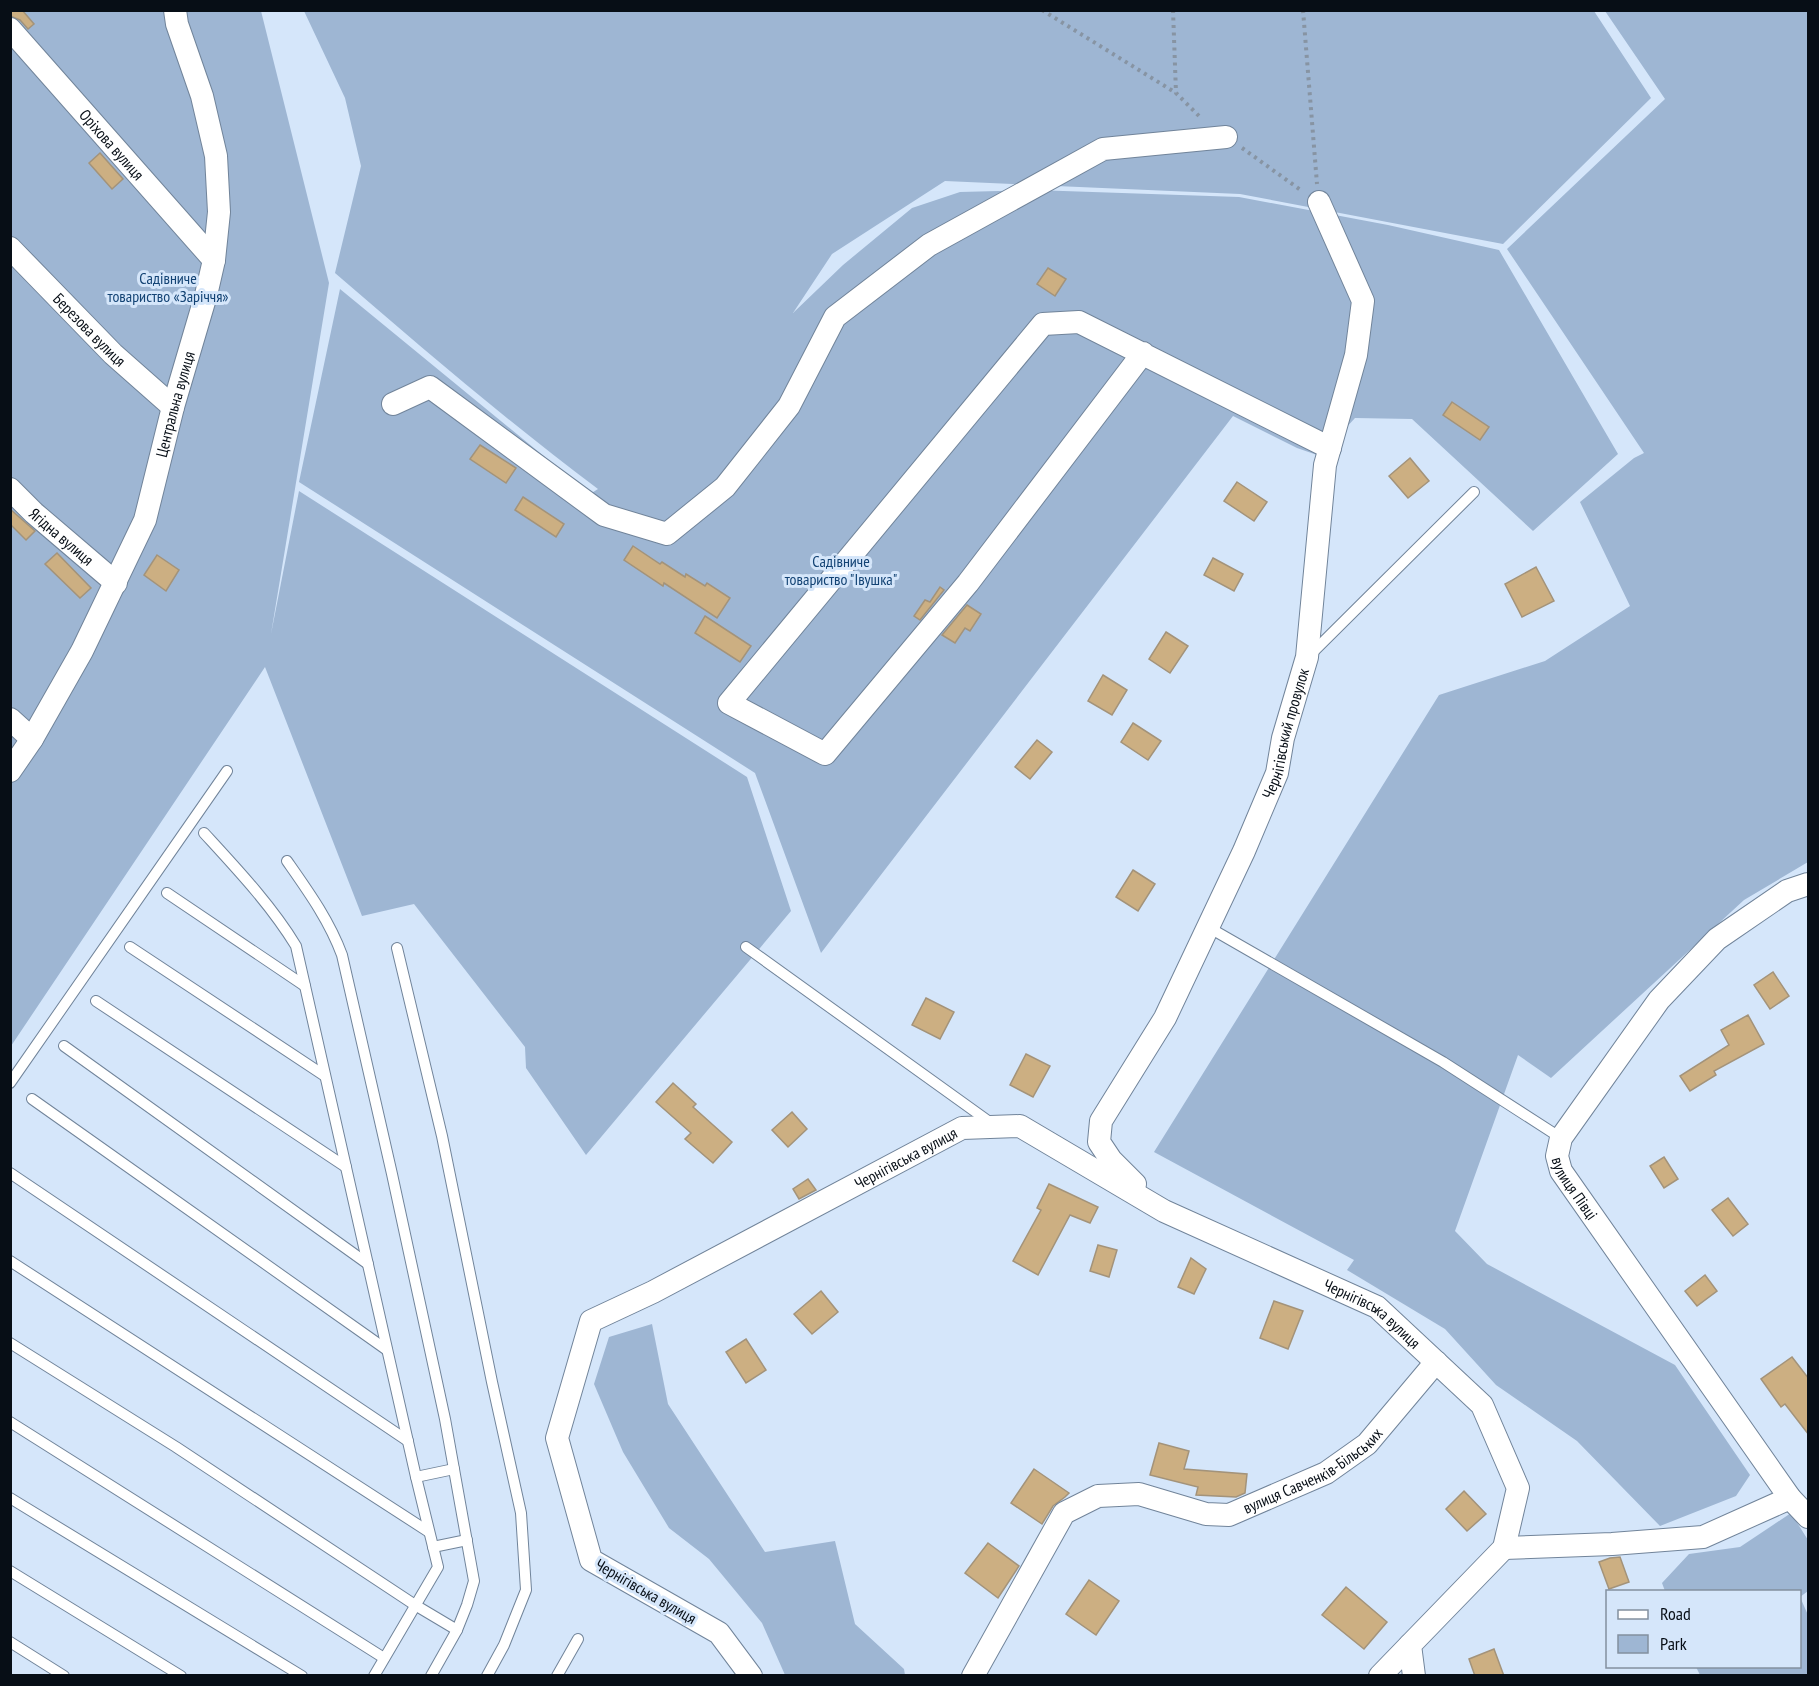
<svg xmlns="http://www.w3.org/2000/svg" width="1819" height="1686" viewBox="0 0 1819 1686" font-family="'PT Sans Narrow',sans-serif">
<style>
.green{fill:#9eb6d3}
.building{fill:#ccaf82;stroke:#a3937a;stroke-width:1.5}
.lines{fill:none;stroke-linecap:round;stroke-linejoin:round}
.lane-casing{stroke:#71849a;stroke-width:12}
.street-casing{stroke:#71849a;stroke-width:24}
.path{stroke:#8794a3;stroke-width:4;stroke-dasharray:3 4.5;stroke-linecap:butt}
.lane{stroke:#fff;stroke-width:10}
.street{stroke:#fff;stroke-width:22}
.labels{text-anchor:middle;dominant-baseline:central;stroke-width:6;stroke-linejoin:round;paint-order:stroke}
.street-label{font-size:16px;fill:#070e16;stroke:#d5e6fa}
.park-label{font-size:16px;fill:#134374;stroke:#d5e6fa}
</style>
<rect width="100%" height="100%" fill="#d5e6fa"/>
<g class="green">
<path d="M11,11H261L329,283L271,634L299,491L747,777L791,911L586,1155L526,1068L525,1047L414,904L362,916L265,667L11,1046Z"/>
<path d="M304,11H1594L1651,98L1503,244L1240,194L945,181L832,254L793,313L843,265L912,208L960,192L1034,190L1239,197L1388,225L1499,250L1618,454L1533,531L1412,419L1355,418L1320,456L1297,448L1233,416L821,953L755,773L299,482L340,289L590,494L598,489C507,421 421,347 335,273L361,166L345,98Z"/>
<path d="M1605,11H1808V862L1744,900L1551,1078L1518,1055L1455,1231L1487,1264L1675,1365L1750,1475L1736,1496L1660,1526L1577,1441L1496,1385L1445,1329L1347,1270L1354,1260L1154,1152L1439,695L1545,661L1630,606L1580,502L1634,458L1644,453L1507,249L1665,99Z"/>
<path d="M652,1324L668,1404L765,1552L835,1541L855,1624L904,1669L905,1675H785L762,1623L709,1559L669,1528L623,1452L594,1384L609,1337Z"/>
<path d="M1791,1513L1808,1540V1591L1800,1597V1592L1665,1591L1662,1583L1689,1554L1740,1547Z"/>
<path d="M1800,1597L1808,1615V1675H1700L1696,1667L1800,1666Z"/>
</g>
<g class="building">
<path d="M10,10H22L34,24L28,29L20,20L10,16Z"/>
<path d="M100,153L123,179L112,189L89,163Z"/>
<path d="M1048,268L1066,279L1055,296L1037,284Z"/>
<path d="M1452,402L1489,427L1480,440L1443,415Z"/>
<path d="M480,445L516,468L506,483L470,459Z"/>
<path d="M1410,458L1429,481L1408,498L1389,476Z"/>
<path d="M1237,482L1267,502L1254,521L1224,501Z"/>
<path d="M523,497L564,524L556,537L515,510Z"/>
<path d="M10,509L35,531L26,540L10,524Z"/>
<path d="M633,546L660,564L662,562L685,577L686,574L705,586L707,583L730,598L717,618L664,583L663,586L624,560Z"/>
<path d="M57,553L91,588L80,598L45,564Z"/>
<path d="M157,555L179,570L166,591L144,575Z"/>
<path d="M1213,558L1243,574L1234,591L1204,575Z"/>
<path d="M1536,567L1554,601L1522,617L1505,584Z"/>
<path d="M940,587L944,590L920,620L914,616L925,600L930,602Z"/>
<path d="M967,605L981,614L970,631L965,628L955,643L942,635Z"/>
<path d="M705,616L751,646L740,662L695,633Z"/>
<path d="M1166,632L1188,646L1170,673L1149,659Z"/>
<path d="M1103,675L1127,690L1112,715L1088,701Z"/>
<path d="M1133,723L1161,741L1148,760L1121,742Z"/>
<path d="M1037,740L1052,752L1030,779L1015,767Z"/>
<path d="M1133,870L1155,884L1138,911L1116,897Z"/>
<path d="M1773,972L1789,996L1770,1009L1754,985Z"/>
<path d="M926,998L954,1012L940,1039L912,1025Z"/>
<path d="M1748,1015L1764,1044L1714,1071L1716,1075L1690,1091L1680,1076L1729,1045L1721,1030Z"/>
<path d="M1026,1054L1050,1066L1033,1097L1010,1085Z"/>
<path d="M673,1083L696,1104L693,1107L732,1142L713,1163L685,1139L691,1133L656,1102Z"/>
<path d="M792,1112L807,1129L788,1147L772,1130Z"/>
<path d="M1664,1157L1678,1179L1664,1188L1650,1166Z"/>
<path d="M808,1179L816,1190L799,1199L793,1189Z"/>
<path d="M1049,1184L1098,1207L1090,1223L1070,1215L1038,1275L1013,1261L1041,1210L1037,1208Z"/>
<path d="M1728,1198L1748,1224L1733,1236L1712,1210Z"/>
<path d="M1098,1245L1117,1250L1109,1277L1090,1271Z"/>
<path d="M1191,1258L1206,1269L1194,1294L1178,1287Z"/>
<path d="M1705,1275L1717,1291L1697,1306L1685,1291Z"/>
<path d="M821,1291L838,1312L812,1334L794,1314Z"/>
<path d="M1274,1301L1303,1311L1288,1349L1260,1338Z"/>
<path d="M746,1339L766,1370L746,1383L726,1352Z"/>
<path d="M1792,1357L1809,1379V1435L1785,1404L1781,1407L1761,1379Z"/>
<path d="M1159,1443L1189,1451L1184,1469L1247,1474L1245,1493L1236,1497L1196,1495L1198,1487L1150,1475Z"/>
<path d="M1034,1469L1069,1493L1065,1497L1053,1506L1042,1524L1011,1503Z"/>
<path d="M1464,1491L1486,1514L1467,1531L1446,1509Z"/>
<path d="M988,1543L1019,1566L998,1598L965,1573Z"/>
<path d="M1620,1557L1629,1582L1609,1589L1599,1562L1610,1558Z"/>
<path d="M1089,1580L1119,1601L1096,1635L1066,1614Z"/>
<path d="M1346,1587L1387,1622L1364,1649L1322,1615Z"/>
<path d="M1494,1649L1504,1676H1475L1469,1659Z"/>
</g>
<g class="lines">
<defs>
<g id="lane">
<path d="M1310,655L1474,492"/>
<path d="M204,833C237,869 271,905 296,946L416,1477L438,1567L374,1676"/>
<path d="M287,861C308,891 329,920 342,955L392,1174L445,1419L474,1581L467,1605L457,1630L431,1676"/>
<path d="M167,893L305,986"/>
<path d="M1208,927L1443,1062L1561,1138"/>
<path d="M130,947L325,1076"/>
<path d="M746,947L991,1123"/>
<path d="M397,948L442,1136L492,1382L521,1513L526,1590L504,1645L487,1676"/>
<path d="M96,1001L346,1167"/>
<path d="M64,1046L368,1264"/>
<path d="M10,1083L227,771"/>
<path d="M32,1099L387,1350"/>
<path d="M10,1173L408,1441"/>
<path d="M10,1261L429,1532"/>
<path d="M10,1343L176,1447L415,1605L457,1630"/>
<path d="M10,1422L384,1658"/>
<path d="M416,1477L454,1469"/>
<path d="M10,1498L302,1676"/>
<path d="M433,1547L467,1540"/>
<path d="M10,1571L181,1676"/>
<path d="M10,1642L64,1676"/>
<path d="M557,1676L578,1639"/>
</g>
<g id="street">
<path id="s1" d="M10,29L214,260"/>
<path id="s2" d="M10,248L113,354L173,407"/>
<path d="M1143,353L968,583L825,754L729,703L1043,324L1079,322L1330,448"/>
<path d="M393,404L430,387L604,515L667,534L725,487L789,406L835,317L929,245L1103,149L1226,137"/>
<path id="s3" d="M10,489L34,513L116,583"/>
<path d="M10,719L32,739"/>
<path id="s4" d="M10,771L32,739L82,651L145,520L173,407L206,295L214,260L219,212L216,156L202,96L177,24L175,10"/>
<path id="s5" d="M1808,884L1787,891L1717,939L1659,1000L1561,1138L1557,1156L1561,1171L1790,1498L1808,1517"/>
<path id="s6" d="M1135,1184L1111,1160L1099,1142L1101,1121L1165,1018L1244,851L1277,773L1283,738L1307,657L1325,465L1356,355L1363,301L1319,202"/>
<path d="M1504,1548L1612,1544L1703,1537L1790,1498"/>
<path id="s7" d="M751,1676L719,1633L591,1560L557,1438L591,1321L653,1292L962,1128L1020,1126L1164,1211L1377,1307L1482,1405L1518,1488L1504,1548L1410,1645L1414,1676"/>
<path id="s8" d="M973,1676L1064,1513L1098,1496L1139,1494L1206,1514L1229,1515L1326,1473L1367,1444L1436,1362"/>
<path d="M1380,1676L1410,1645"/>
</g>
</defs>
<use href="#lane" class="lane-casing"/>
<use href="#street" class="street-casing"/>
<g class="path">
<path d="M1042,10L1176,93"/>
<path d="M1173,10L1176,93L1202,119"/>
<path d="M1303,10L1317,184"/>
<path d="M1242,148L1302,191"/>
</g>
<use href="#lane" class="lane"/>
<use href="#street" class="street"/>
</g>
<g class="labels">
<g class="street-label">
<text stroke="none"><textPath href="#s1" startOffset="154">Оріхова вулиця</textPath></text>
<text stroke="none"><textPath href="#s2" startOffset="114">Березова вулиця</textPath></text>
<text stroke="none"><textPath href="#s4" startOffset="405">Центральна вулиця</textPath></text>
<text stroke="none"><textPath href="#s3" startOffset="70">Ягідна вулиця</textPath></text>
<text stroke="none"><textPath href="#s6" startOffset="508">Чернігівський провулок</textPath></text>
<text stroke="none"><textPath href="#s7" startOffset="804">Чернігівська вулиця</textPath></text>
<text stroke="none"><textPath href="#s5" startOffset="416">вулиця Півці</textPath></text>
<text stroke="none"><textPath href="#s7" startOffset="1326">Чернігівська вулиця</textPath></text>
<text stroke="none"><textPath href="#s8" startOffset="454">вулиця Савченків-Більських</textPath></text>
<text transform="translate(646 1591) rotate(30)">Чернігівська вулиця</text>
</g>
<g class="park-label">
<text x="168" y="278">Садівниче<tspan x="168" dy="18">товариство «Заріччя»</tspan></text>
<text x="841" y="561">Садівниче<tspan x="841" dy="18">товариство "Івушка"</tspan></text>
</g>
</g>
<rect width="1819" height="1686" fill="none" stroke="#070e16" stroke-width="24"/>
<rect x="1606" y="1590" width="195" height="78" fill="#d5e6fa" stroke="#83909f" stroke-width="1.5"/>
<rect x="1618" y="1610" width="30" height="9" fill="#ffffff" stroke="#83909f" stroke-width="1.5"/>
<text x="1660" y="1620" font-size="18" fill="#070e16">Road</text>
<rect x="1618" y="1635" width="30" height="18" fill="#9eb6d3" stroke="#83909f" stroke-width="1.5"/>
<text x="1660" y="1650" font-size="18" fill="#070e16">Park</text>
</svg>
